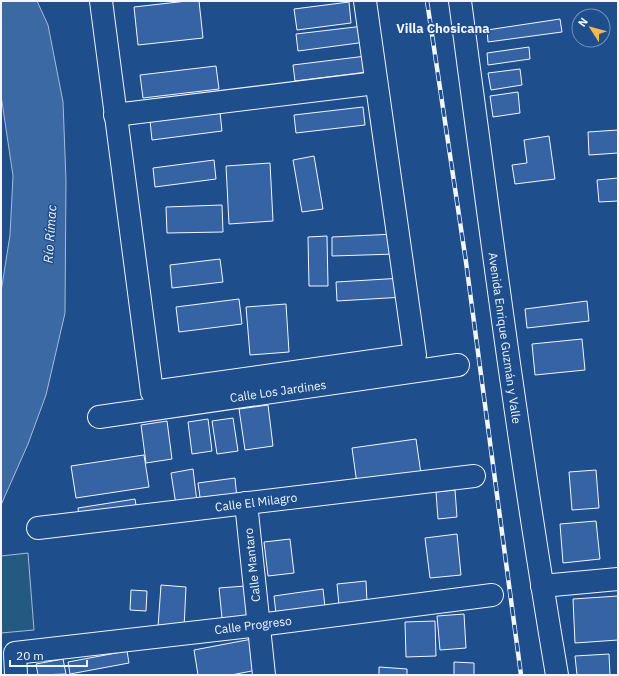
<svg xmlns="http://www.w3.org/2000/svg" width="619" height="676" viewBox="0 0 619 676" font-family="'IBM Plex Sans',sans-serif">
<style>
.green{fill:#245a82;stroke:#a8bbd7}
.water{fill:#3b69a3;stroke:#a8bbd7}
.building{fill:#3563a3;stroke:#f2f6ff}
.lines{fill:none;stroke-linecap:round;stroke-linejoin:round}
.minor-casing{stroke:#f2f6ff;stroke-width:24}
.tertiary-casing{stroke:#f2f6ff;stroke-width:24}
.minor{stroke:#1f4e8c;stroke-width:22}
.tertiary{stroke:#1f4e8c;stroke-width:22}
.rail-casing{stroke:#f2f6ff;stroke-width:4.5}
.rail{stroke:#1f4e8c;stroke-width:3;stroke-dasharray:9;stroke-linecap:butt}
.labels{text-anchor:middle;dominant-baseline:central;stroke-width:3;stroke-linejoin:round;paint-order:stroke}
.street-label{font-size:12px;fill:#f2f6ff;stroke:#1f4e8c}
.neighbourhood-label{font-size:13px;font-weight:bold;fill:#f2f6ff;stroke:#1f4e8c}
.water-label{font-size:13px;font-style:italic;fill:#f2f6ff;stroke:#1f4e8c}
</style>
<rect width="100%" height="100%" fill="#1f4e8c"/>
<path class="green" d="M28,553L34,630L1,633V556Z"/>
<path class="water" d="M1,1H37L48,25L63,102L66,180L65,313L46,395L28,444L1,505V292L10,235L13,176L1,95Z"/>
<g class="building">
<path d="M187,1H199L203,38L138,45L134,7Z"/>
<path d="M349,2L351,23L297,30L294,9Z"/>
<path d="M560,19L562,32L488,42L487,30Z"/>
<path d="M364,26L366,42L298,51L296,34Z"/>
<path d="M529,47L530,59L488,65L487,53Z"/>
<path d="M366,56L367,72L295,81L293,65Z"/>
<path d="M216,66L219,89L143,98L140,75Z"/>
<path d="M520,69L522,85L491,90L488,73Z"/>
<path d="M518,92L520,113L493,117L490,96Z"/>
<path d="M219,103L222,131L152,140L149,111Z"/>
<path d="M363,107L365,125L296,133L294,115Z"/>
<path d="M618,130V153L589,155L588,132Z"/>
<path d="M549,136L555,179L515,184L512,165L527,163L524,140Z"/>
<path d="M314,156L323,209L302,212L293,160Z"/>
<path d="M214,160L216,179L155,187L153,168Z"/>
<path d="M270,163L273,221L229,224L226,166Z"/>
<path d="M618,178V201L599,202L597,180Z"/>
<path d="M222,205L223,232L167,233L166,207Z"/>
<path d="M395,234L396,254L332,256V237Z"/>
<path d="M327,236L328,286H309L308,237Z"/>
<path d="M220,259L223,282L172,288L170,265Z"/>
<path d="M403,278L404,297L337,301L336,282Z"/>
<path d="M239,299L242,324L179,332L176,307Z"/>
<path d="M587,301L589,321L527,328L525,309Z"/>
<path d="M286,304L289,352L250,355L246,307Z"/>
<path d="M582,339L585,370L535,375L532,344Z"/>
<path d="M268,405L273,446L245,450L239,409Z"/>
<path d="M233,418L238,451L217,454L212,421Z"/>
<path d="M208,419L212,451L192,454L188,422Z"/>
<path d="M167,421L172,459L146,463L141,425Z"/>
<path d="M416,439L421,474L357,484L352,448Z"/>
<path d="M144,455L149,487L76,498L71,466Z"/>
<path d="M193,469L197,502L176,505L171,473Z"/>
<path d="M596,470L599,508L572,510L569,472Z"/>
<path d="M235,478L237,499L201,504L198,483Z"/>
<path d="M455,490L457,517L438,519L436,492Z"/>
<path d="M135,499L137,511L79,519L78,508Z"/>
<path d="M596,521L600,559L563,563L560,524Z"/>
<path d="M457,534L461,575L430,578L425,538Z"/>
<path d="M290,539L294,573L268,576L264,542Z"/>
<path d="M366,581L367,602L339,605L337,584Z"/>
<path d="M161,585L186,587L184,628L158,627Z"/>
<path d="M245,586L247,616L222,618L219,588Z"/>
<path d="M323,589L325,607L276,614L274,596Z"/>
<path d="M131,590L147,591L146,611L130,610Z"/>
<path d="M618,596V640L575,643L573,599Z"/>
<path d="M464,614L466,648L440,650L437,616Z"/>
<path d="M435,621L436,656L406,657L405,622Z"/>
<path d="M252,639L257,670L231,675H198L194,650Z"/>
<path d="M127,651L129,663L70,674L68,662Z"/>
<path d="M609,654L610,675H577L575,656Z"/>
<path d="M63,659L66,674L38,675L36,664Z"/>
<path d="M454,662L474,663V675H454Z"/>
<path d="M379,667L407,669V675H379Z"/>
</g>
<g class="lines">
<defs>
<g id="minor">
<path d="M101,1L152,392L415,355L365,1"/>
<path d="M115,115L376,83"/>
<path d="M99,417L458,365"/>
<path d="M246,503L264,675"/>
<path d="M38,528L474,476"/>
<path d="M542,586L618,579"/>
<path d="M16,675L15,653L259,625L492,595"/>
</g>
<path id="tertiary" d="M460,1C490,226 519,451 557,675"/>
</defs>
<use href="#minor" class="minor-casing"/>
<use href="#tertiary" class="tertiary-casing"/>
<use href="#minor" class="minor"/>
<use href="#tertiary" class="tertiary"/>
<defs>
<path id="rail" d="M427,1L466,262L521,675"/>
</defs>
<use href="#rail" class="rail-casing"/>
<use href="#rail" class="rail"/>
</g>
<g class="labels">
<g class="street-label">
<text transform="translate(505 338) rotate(82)">Avenida Enrique Guzmán y Valle</text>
<text transform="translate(278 391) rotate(-8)">Calle Los Jardines</text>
<text transform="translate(256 502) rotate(-7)">Calle El Milagro</text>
<text transform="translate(252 565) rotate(-96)">Calle Mantaro</text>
<text transform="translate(253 625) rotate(-7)">Calle Progreso</text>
</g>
<g class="neighbourhood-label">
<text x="443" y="28">Villa Chosicana</text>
</g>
<g class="water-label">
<text transform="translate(50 234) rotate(-86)">Río Rímac</text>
</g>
</g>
<rect width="619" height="676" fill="none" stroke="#f2f6ff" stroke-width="4"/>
<g transform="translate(591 28) rotate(306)"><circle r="19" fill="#1f4e8c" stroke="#7391ba"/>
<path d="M0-3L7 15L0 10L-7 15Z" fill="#ffb74d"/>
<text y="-6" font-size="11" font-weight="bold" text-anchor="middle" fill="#f2f6ff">N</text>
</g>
<path d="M10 660v6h77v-6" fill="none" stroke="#f2f6ff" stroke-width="2"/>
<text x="16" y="660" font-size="12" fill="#f2f6ff" stroke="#1f4e8c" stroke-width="3" paint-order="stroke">20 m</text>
</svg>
